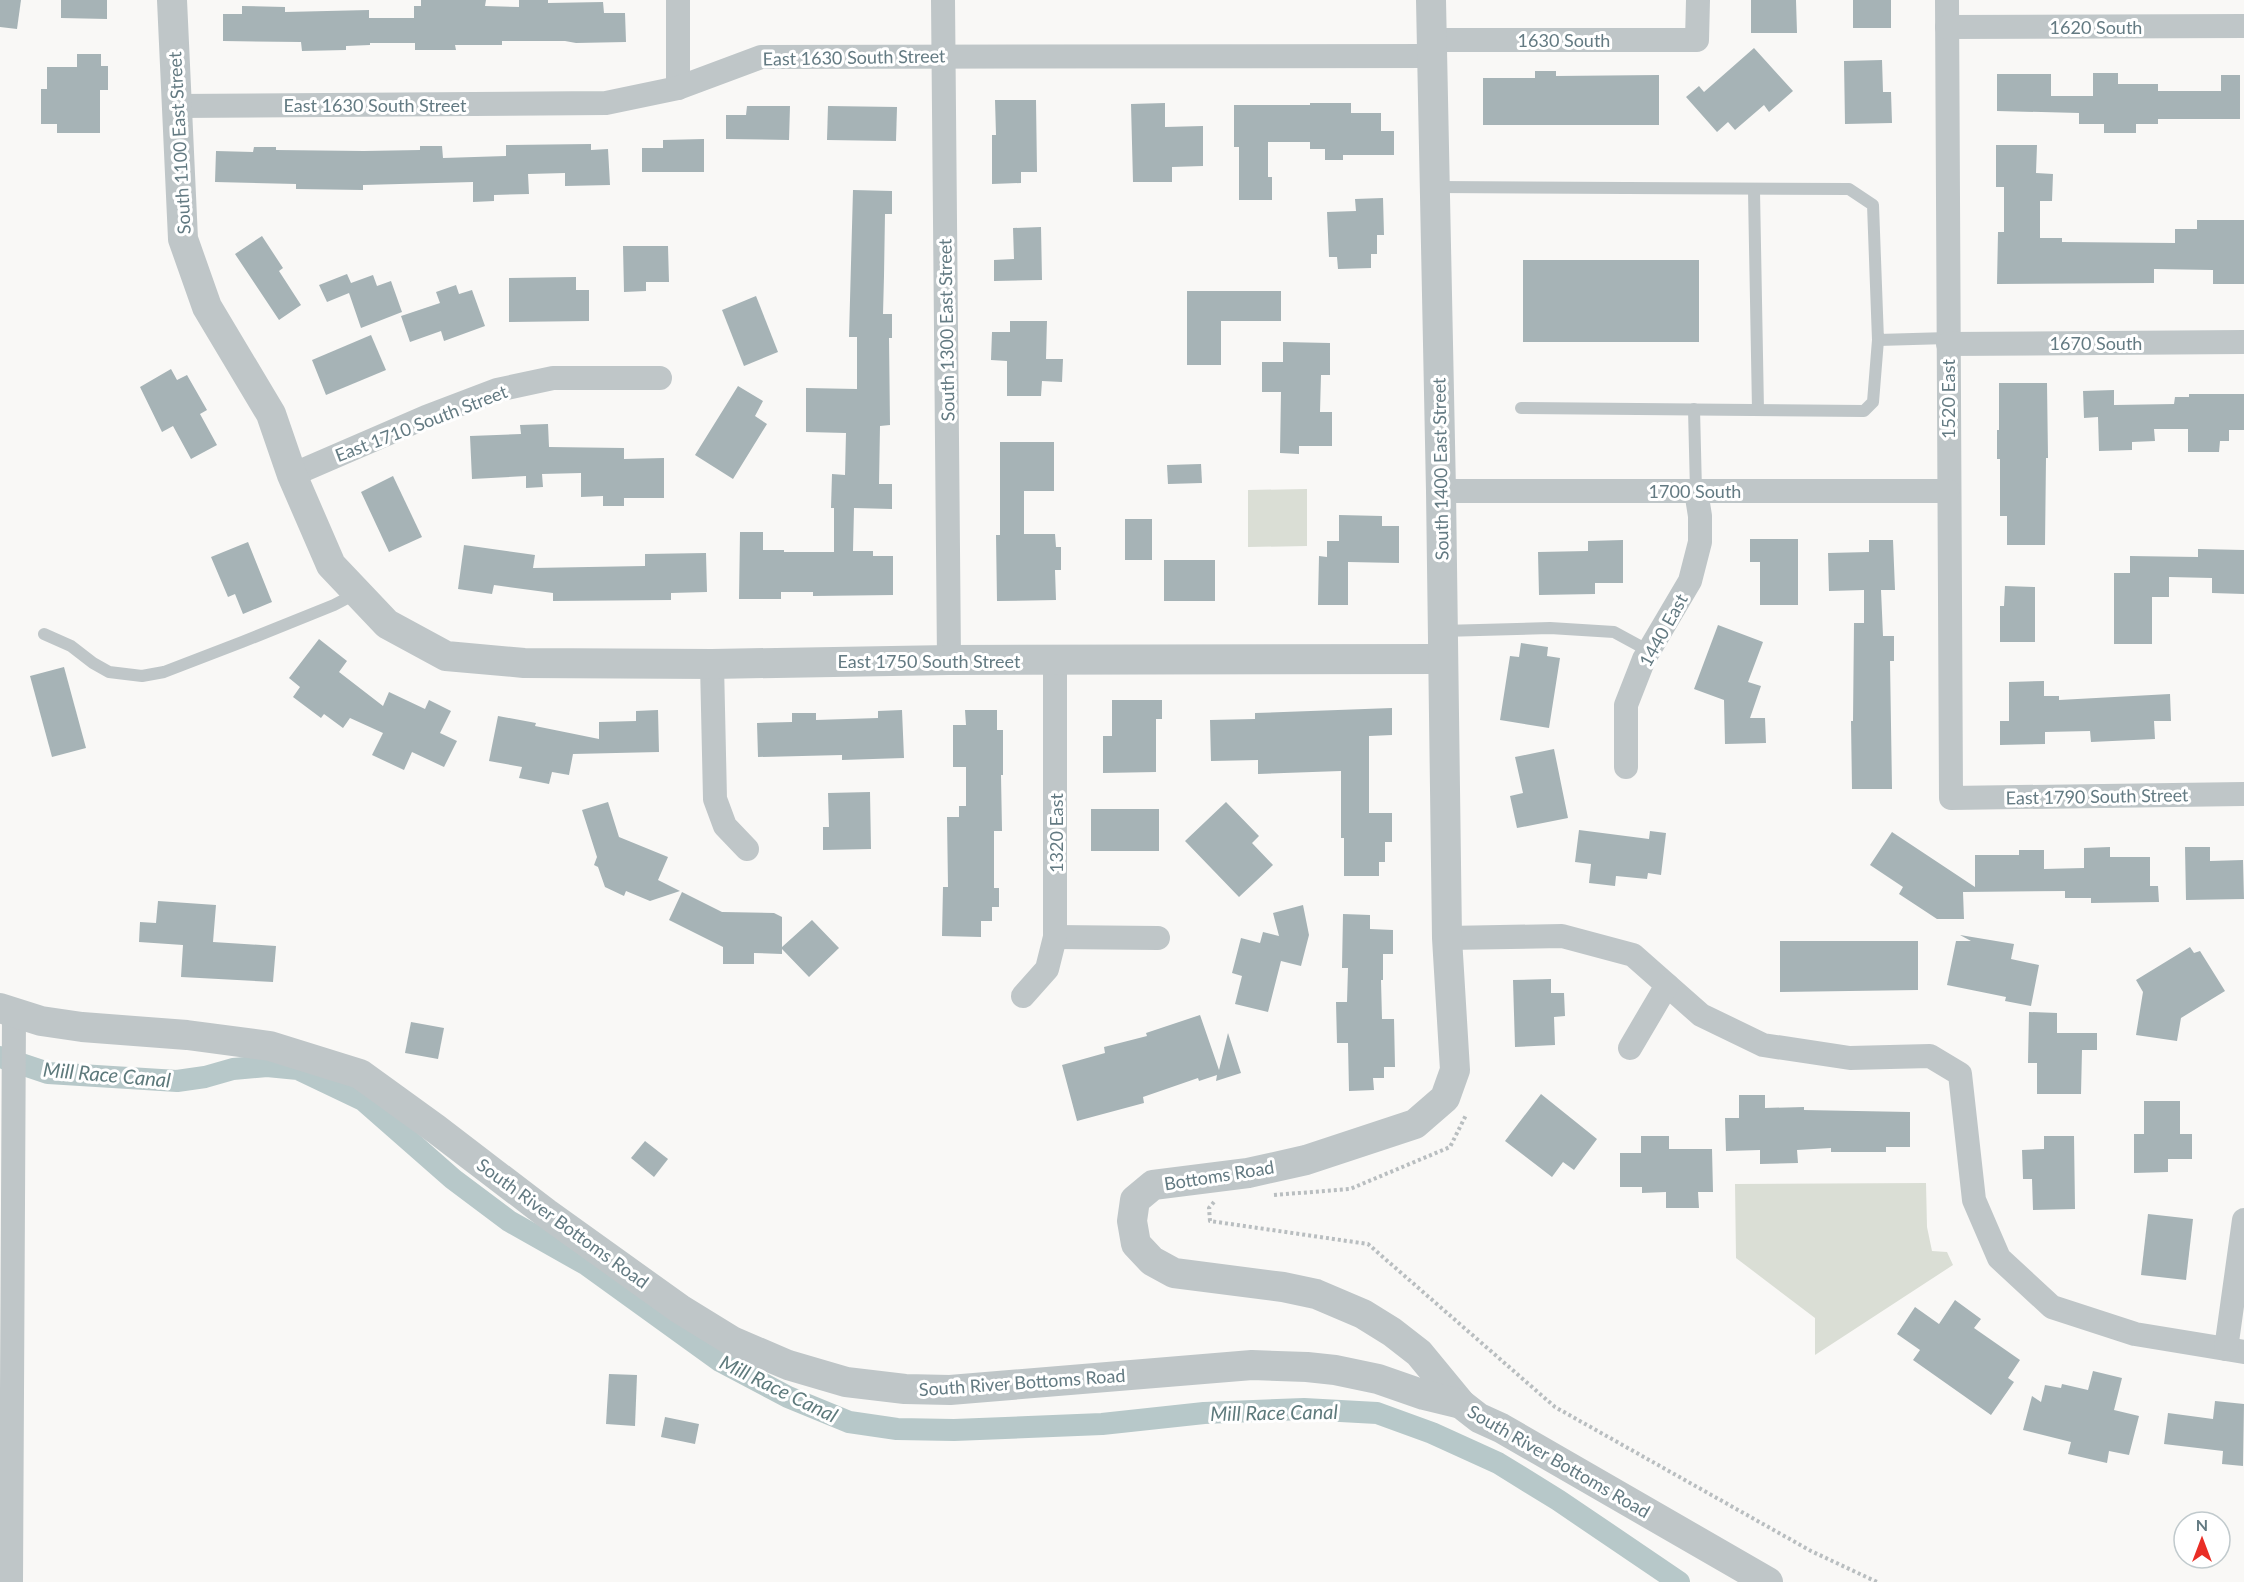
<svg xmlns="http://www.w3.org/2000/svg" width="2244" height="1582" viewBox="0 0 2244 1582" font-family="Lato,sans-serif">
<style>
.green{fill:#daded5}
.lines{fill:none;stroke-linecap:round;stroke-linejoin:round}
.canal{stroke:#b7c8c9;stroke-width:22}
.building{fill:#a6b3b6}
.path{stroke:#b9bec0;stroke-width:4;stroke-dasharray:3 3;stroke-linecap:butt}
.service{stroke:#bfc6c8;stroke-width:12}
.minor{stroke:#bfc6c8;stroke-width:24}
.tertiary{stroke:#bfc6c8;stroke-width:30}
.labels{text-anchor:middle;dominant-baseline:central;stroke-width:6;stroke-linejoin:round;paint-order:stroke}
.street-label{font-size:18px;fill:#637a82;stroke:#fff}
.water-label{font-size:20px;font-style:italic;fill:#5e7a7c;stroke:#fff}
</style>
<rect width="100%" height="100%" fill="#f9f8f6"/>
<g class="green">
<path d="M1307,489V546L1248,547V490Z"/>
<path d="M1926,1183L1927,1227L1932,1251L1947,1252L1953,1265L1815,1355V1318L1736,1258L1735,1184Z"/>
</g>
<g class="lines">
<path class="canal" d="M0,1057L48,1073L177,1081L205,1077L233,1069L267,1066L298,1069L363,1100L453,1179L509,1221L587,1265L720,1361L788,1397L849,1422L897,1429L954,1430L1102,1424L1204,1413L1304,1409L1377,1413L1432,1433L1498,1463L1558,1500L1679,1582"/>
</g>
<g class="building">
<path d="M0,0H21L17,29L0,27Z"/>
<path d="M61,0H107V19L61,18Z"/>
<path d="M421,0H486L485,6L519,7V0H548V3L603,2L604,13H625L626,42L576,43L565,41H502V45H455L456,50H415V43H370V45L346,46V50L302,51L301,42L223,41V14H242V6L285,7V12L369,10V18H414V6H421Z"/>
<path d="M1751,0H1796L1797,33H1751Z"/>
<rect x="1853" y="0" width="38" height="28"/>
<path d="M1754,48L1793,91L1769,112L1764,105L1735,130L1728,122L1717,132L1686,97L1699,86L1704,92Z"/>
<path d="M77,54H101V66H108V90H100V133H57V124H41V89H47V67H77Z"/>
<path d="M1882,60L1883,92H1891L1892,123L1845,124L1844,61Z"/>
<path d="M1535,71H1556V76L1659,75V125H1483V78H1535Z"/>
<path d="M2093,73H2118V84H2158V91H2221V75H2240V119H2158V124H2136V133H2104V124H2079V113L1997,111V74H2051V96H2093Z"/>
<path d="M995,100H1036L1037,172H1021V183L992,184V135H996Z"/>
<path d="M1165,103V127L1203,126V166L1172,167V182H1133L1131,104Z"/>
<path d="M1310,103H1351V113H1381V131H1394V155H1343V160H1325V149H1310V142H1268V177H1272V200H1239V147H1234V105H1310Z"/>
<path d="M747,106H790L789,140L726,139V115H746Z"/>
<path d="M828,106L897,107L896,141L827,140Z"/>
<path d="M704,139V172H642V148H663V140Z"/>
<path d="M591,144V150L608,149L610,185L565,186V173L528,174L529,194L494,195V201L473,202V182L363,185V190L296,189V184L215,182L216,151L253,152L254,147H276V150L364,151L420,150V146H442L443,158L506,156V145Z"/>
<path d="M1996,145H2037L2036,173L2053,174L2052,201H2040V238H2062V242L2175,243V229H2197V220H2244V284H2213V270L2154,269V283L1997,284L1998,232H2004V187H1996Z"/>
<path d="M853,190L892,191V214H885L884,276L883,314H892V338H889L890,425L880,426L879,484H892V509L854,508L853,551H873V556H893V595L813,596V592H781V599H739L740,532H763V550H784V552H834V508H831L832,474L845,475L846,433L806,432V388L857,389V337H849Z"/>
<path d="M1383,198L1384,235H1377V254H1371V268L1338,269L1337,257H1329L1327,212L1356,211L1355,199Z"/>
<path d="M1041,227L1042,280L994,281V260L1014,259L1013,228Z"/>
<path d="M262,236L283,268L279,271L301,305L279,320L235,254Z"/>
<path d="M623,246H668L669,282H646V291L624,292Z"/>
<rect x="1523" y="260" width="176" height="82"/>
<path d="M347,274L351,283L373,275L377,286L391,281L402,312L361,328L349,293L327,302L319,285Z"/>
<path d="M576,277V290H589V321L509,322V278Z"/>
<path d="M456,285L459,294L472,290L485,326L444,341L441,331L410,342L401,316L440,303L436,292Z"/>
<path d="M1187,291H1281V321H1221V365H1187Z"/>
<path d="M756,296L778,352L744,366L722,310Z"/>
<path d="M1010,321H1047L1046,359H1063L1062,382L1042,381L1041,396H1007V361L991,360L992,332H1010Z"/>
<path d="M371,335L386,370L326,395L312,360Z"/>
<path d="M1283,342L1330,343V375H1321L1320,412H1332V446H1299V454L1280,453L1281,392H1262V362H1283Z"/>
<path d="M171,369L177,380L187,375L207,410L200,414L217,445L191,459L173,426L162,432L140,387Z"/>
<path d="M1999,383H2047L2048,458H2046L2045,545H2007V516H2000V459H1997V430H1999Z"/>
<path d="M738,386L763,401L755,416L767,424L733,479L695,455Z"/>
<path d="M2114,390V405L2174,404L2175,397H2189V394H2244V430H2229V441H2220L2219,452H2188V429H2154L2155,441L2132,442V450L2099,451L2098,417L2084,418L2083,391Z"/>
<path d="M548,424L549,447L624,448V459L664,458V498H624V506H603V496L581,497V473L542,474L543,487L526,488V476L472,479L470,436L521,434L520,425Z"/>
<path d="M1000,442H1054V491H1024V534H1055L1056,547H1061V570H1055L1056,600L997,601L996,535H1000Z"/>
<path d="M1201,464L1202,483L1168,484L1167,465Z"/>
<path d="M393,476L422,537L389,552L361,492Z"/>
<path d="M1339,515L1382,516V526H1399V563L1348,562V605H1318L1319,556L1327,557V541H1339Z"/>
<rect x="1125" y="519" width="27" height="41"/>
<path d="M1750,539H1798V605H1760V562H1750Z"/>
<path d="M1623,540V583H1595V594L1539,595L1538,552L1588,551V541Z"/>
<path d="M1869,540H1893L1895,590H1881L1883,636H1894V661H1890L1892,789H1852L1851,721H1853L1854,623H1864V590L1829,591L1828,553L1869,552Z"/>
<path d="M248,542L272,602L243,614L235,594L228,597L211,557Z"/>
<path d="M464,545L535,555L533,568L645,566V554L706,553L707,592L671,593V600L553,601V593L494,585L492,594L458,589Z"/>
<path d="M2198,549L2244,550V594L2212,593V578L2169,577V597H2152V644H2114V573H2130V556L2198,557Z"/>
<rect x="1164" y="560" width="51" height="41"/>
<path d="M2005,586L2035,587V642H2000V606H2004Z"/>
<path d="M1718,625L1763,642L1748,682L1761,686L1750,718H1765L1766,743L1725,744L1724,700L1694,689Z"/>
<path d="M319,639L347,661L339,672L383,706L389,692L425,709L429,700L451,711L440,733L457,741L444,767L412,752L404,770L372,755L383,733L350,718L343,728L324,714L321,718L293,697L300,687L289,678Z"/>
<path d="M1521,643L1548,647L1547,656L1560,658L1549,728L1500,720L1510,656L1519,657Z"/>
<path d="M64,667L86,748L52,757L30,676Z"/>
<path d="M2044,681V696H2059V700L2170,694L2171,721H2154L2155,739L2091,742L2090,731L2045,732V744L2000,745V721H2009V682Z"/>
<path d="M1112,700H1162V719H1156V772L1103,773V736H1112Z"/>
<path d="M1392,708V735L1369,736V813H1392V842H1385V862H1379V876H1344V838H1341V771L1258,774V760L1211,761L1210,720L1255,719V713Z"/>
<path d="M658,710L659,752L573,754L569,775L552,772L549,784L519,778L522,767L489,761L498,716L536,723L535,726L599,739V722L636,721V711Z"/>
<path d="M902,710L904,758L842,760V755L758,757L757,723L792,722V713H816V720L878,718V711Z"/>
<path d="M965,710H997V730H1003V775H1001L1002,831H994V888H999V907H992V921H981V937L942,936L943,887H948L947,817H959V806H966V767H953V725H966Z"/>
<path d="M1554,749L1568,818L1517,828L1510,796L1523,793L1515,757Z"/>
<path d="M870,792L871,849L823,850V827H829L828,793Z"/>
<path d="M608,802L619,837L668,857L658,880L680,891L650,901L626,891L624,896L605,887L598,867L594,865L597,857L582,810Z"/>
<path d="M1226,802L1259,836L1252,843L1273,865L1239,897L1185,841Z"/>
<rect x="1091" y="809" width="68" height="42"/>
<path d="M1579,830L1649,839L1650,831L1666,833L1661,875L1648,873L1647,879L1616,876L1615,886L1589,883L1591,864L1575,862Z"/>
<path d="M1892,832L1975,887V855H2019V850H2044V869L2084,868V848L2110,847V857H2150V886H2158L2159,902L2091,903V898H2065V891L1963,892L1964,919H1937L1899,894L1903,887L1870,865Z"/>
<path d="M2185,847H2210V861L2243,860L2244,899L2186,900Z"/>
<path d="M682,892L722,912L774,913L782,917V947L812,920L839,948L809,977L782,949V954L754,953V964H723V947L669,920Z"/>
<path d="M158,901L216,905L213,942L276,946L273,982L181,977L183,945L139,942L140,922L156,923Z"/>
<path d="M1303,905L1309,935L1301,966L1281,961L1268,1012L1235,1004L1242,976L1232,973L1241,938L1260,943L1263,932L1279,936L1273,913Z"/>
<path d="M1343,914L1370,915V929L1393,930V954H1383V980H1381L1382,1019H1394L1395,1067H1384V1078H1373L1374,1090L1349,1091L1348,1043H1337L1336,1002H1347L1348,968H1342Z"/>
<path d="M1960,935L2014,944L2011,959L2039,965L2031,1006L2005,1001L2006,997L1947,985L1956,941H1971Z"/>
<path d="M1780,941H1918V990L1780,992Z"/>
<path d="M2190,947L2194,953L2200,951L2225,991L2181,1018L2177,1041L2136,1035L2143,992L2136,980Z"/>
<path d="M1551,979V993H1564L1565,1016L1554,1017L1555,1045L1515,1047L1513,980Z"/>
<path d="M2029,1012L2057,1013V1033H2097V1050H2082L2081,1094H2037V1063H2028Z"/>
<path d="M1200,1015L1219,1070L1228,1033L1241,1073L1216,1081L1217,1075L1199,1081L1198,1078L1143,1097L1144,1103L1077,1121L1062,1065L1105,1053L1104,1047L1147,1036L1146,1033Z"/>
<path d="M411,1022L444,1028L438,1059L405,1053Z"/>
<path d="M1541,1094L1597,1139L1574,1170L1563,1162L1552,1177L1505,1141Z"/>
<path d="M1739,1095H1765V1108L1804,1107V1110L1910,1112V1147H1886V1152H1831V1148L1797,1150L1798,1163L1760,1164V1150L1726,1151L1725,1118H1739Z"/>
<path d="M2144,1101H2180V1134H2192V1159H2168V1172L2134,1173V1134H2144Z"/>
<path d="M1641,1136H1669V1149H1712L1713,1192H1698L1699,1208H1666V1192L1642,1193V1187H1620V1153H1641Z"/>
<path d="M2044,1136H2074L2075,1209L2033,1210L2032,1179H2023L2022,1150L2044,1149Z"/>
<path d="M645,1141L668,1159L654,1177L631,1158Z"/>
<path d="M2148,1214L2193,1219L2186,1280L2141,1275Z"/>
<path d="M1955,1300L1981,1319L1974,1328L2020,1360L2008,1378L2014,1382L1991,1415L1913,1360L1920,1350L1897,1334L1915,1307L1939,1324Z"/>
<path d="M2093,1371L2122,1378L2114,1410L2139,1416L2129,1455L2109,1451L2107,1463L2068,1454L2071,1442L2023,1430L2032,1396L2041,1402L2045,1385L2061,1388L2062,1384L2088,1390Z"/>
<path d="M609,1374L637,1375L635,1426L606,1424Z"/>
<path d="M2215,1401L2244,1404L2243,1466L2222,1464L2223,1451L2164,1444L2168,1413L2213,1419Z"/>
<path d="M665,1417L699,1424L695,1444L661,1437Z"/>
</g>
<g class="lines">
<g class="path">
<path d="M1274,1195L1350,1189L1450,1147L1466,1115"/>
<path d="M1214,1202L1209,1208L1210,1221L1368,1244L1555,1407L1811,1551L1877,1582"/>
</g>
<g class="service">
<path d="M1436,187L1849,189L1873,205L1878,340L1948,338"/>
<path d="M1754,191L1758,410"/>
<path d="M1521,408L1864,411L1873,402L1878,340"/>
<path d="M1694,409L1696,491"/>
<path d="M1442,631L1550,628L1614,632L1649,651"/>
<path d="M44,634L71,646L93,663L109,672L142,676L164,672L242,642L334,605L357,593"/>
</g>
<g class="minor">
<path d="M678,0V88"/>
<path d="M943,0L949,660"/>
<path d="M1947,0L1951,798L2244,794"/>
<path d="M1947,27L2244,26"/>
<path d="M1431,40H1697L1698,0"/>
<path d="M176,106L606,103L678,88L761,57L1431,56"/>
<path d="M1948,344L2244,342"/>
<path d="M292,475L426,417L497,390L553,378H660"/>
<path d="M1441,491H1948"/>
<path d="M712,664L715,799L725,826L747,849"/>
<path d="M1626,767V705L1644,659L1690,581L1700,542V516L1696,491"/>
<path d="M1055,937L1158,938"/>
<path d="M1447,938L1562,936L1633,955L1701,1015L1763,1045L1850,1058L1930,1056L1960,1074L1974,1200L1999,1258L2052,1307L2135,1334L2244,1352"/>
<path d="M1023,996L1047,969L1055,937V661"/>
<path d="M1630,1048L1667,985"/>
<path d="M2226,1349L2244,1220"/>
<path d="M11,1582L14,1014"/>
</g>
<g class="tertiary">
<path d="M172,0L183,239L207,307L271,414L292,475L331,565L387,624L446,656L524,663L712,664L949,660L1442,659"/>
<path d="M1431,0L1441,491L1447,938L1455,1070L1445,1098L1415,1124L1306,1160L1248,1173L1153,1185L1135,1200L1132,1221L1136,1244L1152,1261L1174,1273L1283,1287L1316,1294L1363,1314L1392,1332L1419,1353L1461,1404"/>
<path d="M0,1008L41,1021L82,1027L187,1035L270,1046L360,1074L436,1129L546,1213L680,1309L732,1341L788,1365L846,1382L905,1389L950,1390L1252,1365L1307,1367L1335,1370L1378,1379L1424,1395L1461,1404L1479,1418L1501,1428L1768,1582"/>
</g>
</g>
<g class="labels">
<g class="street-label">
<text x="2096" y="27">1620 South</text>
<text x="1564" y="40">1630 South</text>
<text transform="translate(854 57) rotate(-1)">East 1630 South Street</text>
<text x="375" y="105">East 1630 South Street</text>
<text transform="translate(179 143) rotate(-93)">South 1100 East Street</text>
<text transform="translate(946 330) rotate(-91)">South 1300 East Street</text>
<text x="2096" y="343">1670 South</text>
<text transform="translate(1948 399) rotate(-90)">1520 East</text>
<text transform="translate(421 423) rotate(-21)">East 1710 South Street</text>
<text transform="translate(1440 469) rotate(-91)">South 1400 East Street</text>
<text x="1695" y="491">1700 South</text>
<text transform="translate(1663 630) rotate(-61)">1440 East</text>
<text x="929" y="661">East 1750 South Street</text>
<text transform="translate(2097 796) rotate(-1)">East 1790 South Street</text>
<text transform="translate(1056 833) rotate(-90)">1320 East</text>
<text transform="translate(1219 1175) rotate(-9)">Bottoms Road</text>
<text transform="translate(563 1223) rotate(36)">South River Bottoms Road</text>
<text transform="translate(1022 1382) rotate(-4)">South River Bottoms Road</text>
<text transform="translate(1559 1461) rotate(30)">South River Bottoms Road</text>
</g>
<g class="water-label">
<text transform="translate(107 1074) rotate(5)">Mill Race Canal</text>
<text transform="translate(779 1388) rotate(26)">Mill Race Canal</text>
<text transform="translate(1274 1412) rotate(-1)">Mill Race Canal</text>
</g>
</g>
<g transform="translate(2202 1540)"><circle r="28" fill="#ffffff" stroke="#c1cacd" stroke-width="1.5"/>
<path d="M0-4.5L10 22L0 15L-10 22Z" fill="#e92e26"/>
<text y="-9" font-size="16" font-weight="bold" text-anchor="middle" fill="#637a82">N</text>
</g>
</svg>
